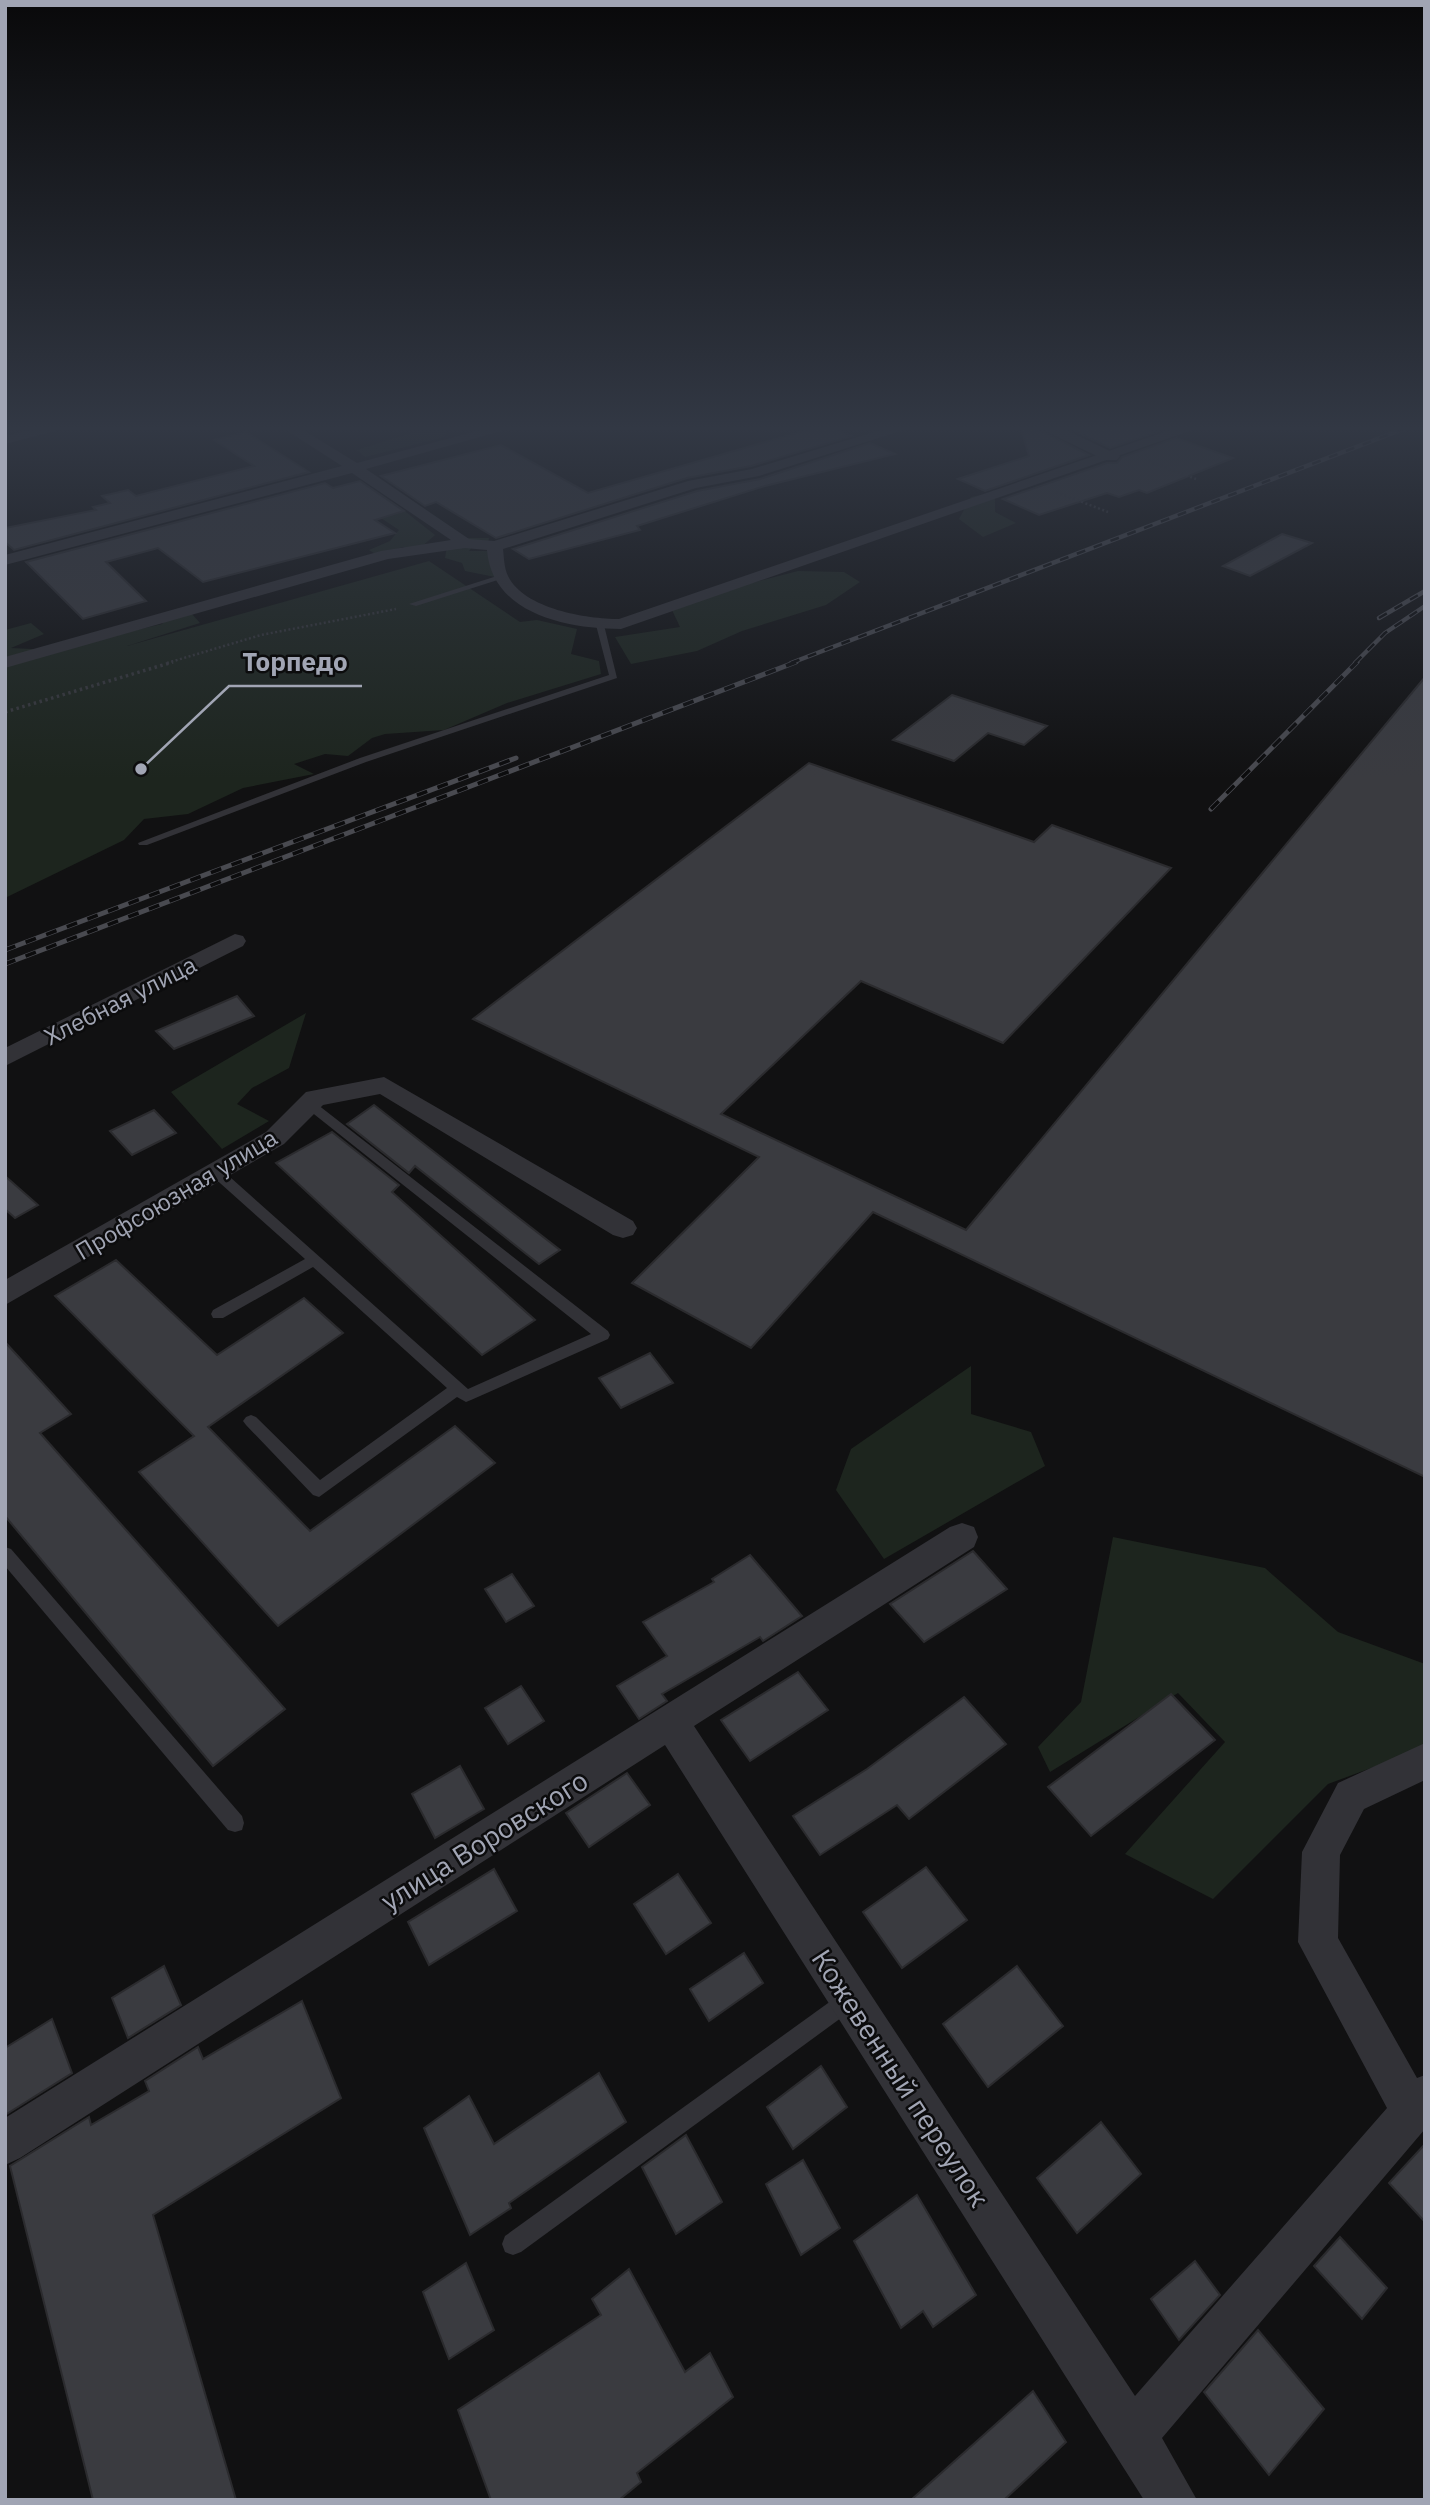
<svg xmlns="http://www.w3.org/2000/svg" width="1430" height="2505" viewBox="0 0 1430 2505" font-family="'IBM Plex Sans',sans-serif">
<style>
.green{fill:#1d251e}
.building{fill:#3a3b40;stroke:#2b2b2e;stroke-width:2}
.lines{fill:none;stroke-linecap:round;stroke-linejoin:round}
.path-far1{stroke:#38393e;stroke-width:2.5;stroke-dasharray:2 2.5;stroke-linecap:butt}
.path{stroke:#38393e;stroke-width:3.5;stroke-dasharray:2.5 3.5;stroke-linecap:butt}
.service{fill:#323237;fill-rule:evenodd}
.minor{fill:#323237;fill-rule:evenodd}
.tertiary{fill:#323237;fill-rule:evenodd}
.rail-far1-casing{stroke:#494a50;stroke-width:4.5}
.rail-casing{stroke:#494a50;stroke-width:5}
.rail-far1{stroke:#0c0c0d;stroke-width:2.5;stroke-dasharray:9;stroke-linecap:butt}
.rail{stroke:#0c0c0d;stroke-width:3.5;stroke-dasharray:11;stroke-linecap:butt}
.labels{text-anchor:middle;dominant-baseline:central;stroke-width:5;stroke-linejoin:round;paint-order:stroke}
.street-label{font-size:24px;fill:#a1a5b4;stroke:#0c0c0d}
.near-street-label{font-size:28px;fill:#a1a5b4;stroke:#0c0c0d}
.leader{fill:none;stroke:#a1a5b4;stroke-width:2.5}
.callout-dot{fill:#a1a5b4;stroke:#0c0c0d;stroke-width:2.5}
.callout-label{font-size:26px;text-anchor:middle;font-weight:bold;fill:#a1a5b4;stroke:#0c0c0d;stroke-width:5;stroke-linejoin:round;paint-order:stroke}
</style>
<rect width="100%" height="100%" fill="#111112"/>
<g class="green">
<path d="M427,428H448L445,437L365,457L357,450Z"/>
<path d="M369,489L397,505L435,535L412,555L403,547L377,555L369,550L390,541L399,530L351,498Z"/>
<path d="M995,492V512L1016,523L983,537L959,519L971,497Z"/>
<path d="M462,538H489L488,543L473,546L469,551H490L500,578L465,571L462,563L445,558L448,541Z"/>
<path d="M429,561L520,622L537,620L577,629L571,654L599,661L601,674L507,703L444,730L385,734L372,738L348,756L325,754L294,764L314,774L243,788L188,814L144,819L124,840L5,898V630L31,623L44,634L11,648L53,650L162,624L169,614H192L200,623L127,646Z"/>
<path d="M798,571L844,572L860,582L826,605L742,631L697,651L631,664L615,637L680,627L672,610L736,587Z"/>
<path d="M306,1013L289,1068L252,1088L237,1104L269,1121L222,1149L171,1092Z"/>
<path d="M971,1366V1414L1031,1432L1045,1466L884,1559L836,1490L851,1449Z"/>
<path d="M1113,1537L1265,1568L1338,1632L1425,1664V1748L1328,1784L1213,1899L1125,1854L1225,1742L1178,1693L1050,1772L1038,1747L1081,1702Z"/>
</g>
<g class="building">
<path d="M814,428H835L852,436L751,466L687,478L496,538L436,502L425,506L381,476L501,445L588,493Z"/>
<path d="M1021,428H1036L1089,455L985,491L958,479L1029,456Z"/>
<path d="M1069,428H1147L1157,432L1110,448Z"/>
<path d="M246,432L309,472L14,550L5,542V528L96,510L93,507L110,503L102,496L128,490L136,496L254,466L214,440Z"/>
<path d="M1176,438L1233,458L1147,493L1139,490L1119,497L1107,493L1039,515L1003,499L1107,463H1117L1122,457Z"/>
<path d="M870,443L895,454L765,486L637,526L640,530L529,559L513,549L697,491L760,479Z"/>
<path d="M360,481L404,511L375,520L395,533L203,582L158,548L106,562L146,601L83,619L26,562L325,483L333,488Z"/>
<path d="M1282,534L1312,543L1250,576L1223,566Z"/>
<path d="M1425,677V1477L873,1212L751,1348L632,1283L759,1157L473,1019L809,763L1034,842L1052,825L1171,868L1003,1043L861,981L721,1114L966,1230Z"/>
<path d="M952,695L1047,726L1024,745L988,733L954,761L893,740Z"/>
<path d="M237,996L254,1016L174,1049L156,1031Z"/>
<path d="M374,1105L560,1250L539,1264L415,1166L409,1173L347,1124Z"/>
<path d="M154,1110L176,1133L132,1155L110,1131Z"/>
<path d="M332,1132L399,1185L392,1192L535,1320L482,1355L276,1163Z"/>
<path d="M5,1176L38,1205L15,1218L5,1209Z"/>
<path d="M116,1260L217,1355L304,1298L343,1333L208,1427L310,1531L455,1426L495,1463L278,1626L139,1472L194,1436L55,1296Z"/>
<path d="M5,1342L71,1414L40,1433L285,1709L213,1766L5,1516Z"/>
<path d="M650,1353L673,1383L621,1408L599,1378Z"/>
<path d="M973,1551L1007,1589L924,1642L890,1604Z"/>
<path d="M750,1555L802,1616L763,1641L760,1637L662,1694L667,1701L639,1719L617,1686L667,1656L643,1622L714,1582L712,1579Z"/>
<path d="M512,1574L534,1606L506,1622L485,1589Z"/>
<path d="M798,1672L828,1710L750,1761L721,1720Z"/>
<path d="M521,1686L544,1721L508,1744L485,1708Z"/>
<path d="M1171,1694L1215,1740L1091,1836L1048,1787Z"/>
<path d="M964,1697L1006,1744L909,1819L897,1805L820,1855L793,1816L867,1769Z"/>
<path d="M460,1766L484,1809L435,1838L412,1794Z"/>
<path d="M627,1773L650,1805L589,1847L566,1813Z"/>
<path d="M926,1867L967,1920L902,1968L863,1912Z"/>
<path d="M494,1869L517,1911L429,1965L408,1922Z"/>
<path d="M678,1874L711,1923L666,1954L634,1904Z"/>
<path d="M744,1953L763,1983L709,2021L690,1989Z"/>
<path d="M164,1966L181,2005L128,2038L112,1998Z"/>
<path d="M1017,1966L1063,2026L988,2087L943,2024Z"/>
<path d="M302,2001L341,2098L153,2215L236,2500H93L10,2166L89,2117L91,2125L149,2091L145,2081L198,2047L203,2059Z"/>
<path d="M52,2019L72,2073L5,2115V2048Z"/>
<path d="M821,2066L847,2107L793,2149L767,2107Z"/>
<path d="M599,2073L626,2122L509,2203L511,2208L470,2235L424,2128L469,2096L494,2144Z"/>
<path d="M1101,2122L1141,2174L1077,2233L1037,2178Z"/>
<path d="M686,2135L722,2202L676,2234L642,2167Z"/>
<path d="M1425,2144V2222L1389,2183Z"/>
<path d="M803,2160L840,2228L801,2255L766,2184Z"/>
<path d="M917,2195L976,2295L933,2327L923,2311L901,2328L854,2241Z"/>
<path d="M1340,2237L1387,2288L1362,2319L1314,2266Z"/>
<path d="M1195,2261L1220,2295L1179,2340L1151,2299Z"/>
<path d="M466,2263L494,2330L449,2359L423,2292Z"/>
<path d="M629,2269L685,2372L710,2353L733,2397L637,2473L641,2482L619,2500H491L458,2410L601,2315L592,2299Z"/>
<path d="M1258,2330L1324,2409L1269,2475L1204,2392Z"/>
<path d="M1033,2391L1066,2442L1004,2500H911Z"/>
</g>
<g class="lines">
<g class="path-far1">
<path d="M1148,461L1196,479"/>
<path d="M1056,492L1108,512"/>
<path d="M167,663L261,635L396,609"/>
</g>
<path class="path" d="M5,712L173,662"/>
<g class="service">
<path d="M497,576L504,578L416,606L409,604Z"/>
<path d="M600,622L604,625L617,678L366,762L147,845H139L138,843L360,758L609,675L596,625Z"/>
<path d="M309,1100L313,1101L608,1331L610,1335L608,1339L471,1400L466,1402L457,1397L319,1497L313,1495L246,1425L243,1421L246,1417L251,1415L256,1417L320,1480L447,1388L313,1267L223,1318H213L211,1314L213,1310L305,1259L211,1175L209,1172L211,1169H221L468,1389L591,1334L305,1107L303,1104Z"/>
<path d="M5,1547L11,1549L242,1816L244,1823L242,1830L235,1832L228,1830L5,1566Z"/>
<path d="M849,1990L856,1993L859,2000L856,2007L521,2252L513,2255L505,2252L502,2244L505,2236L842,1993Z"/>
</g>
<g class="minor">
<path d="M39,428H67L5,444V436Z"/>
<path d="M283,428H300L357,463L488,428H512L366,469L469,539L494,541L688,481L752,469L887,428H910L759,476L696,488L503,549C504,557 504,568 508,576C524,609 587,619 619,619L1176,428H1198L621,629C567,629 492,614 487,550L465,548L388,559L5,668V657L381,551L451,540L352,473L5,565V555L342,466Z"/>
<path d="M235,934L243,936L246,941L243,946L5,1066V1048Z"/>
<path d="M384,1077L633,1221L637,1228L633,1235L623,1238L613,1235L380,1094L323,1105L284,1144L5,1305V1280L266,1132L306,1092Z"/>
<path d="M962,1523L974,1527L978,1537L974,1547L694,1726L1135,2396L1387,2108L1298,1942L1302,1852L1338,1783L1425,1743V1780L1364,1809L1340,1855L1338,1938L1417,2078L1425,2075V2129L1162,2438L1197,2500H1144L665,1745L20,2158L5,2165V2118L950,1527Z"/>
</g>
<path class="tertiary" d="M1039,428H1062L1120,456L1117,460H1105Z"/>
<defs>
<g id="rail-far1">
<path d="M1379,618L1425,591"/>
<path d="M791,663L1406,428"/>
<path d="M1355,663L1385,633L1425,606"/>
</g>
<g id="rail">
<path d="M1211,809L1357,662"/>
<path d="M5,950L516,758"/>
<path d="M5,964L796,662"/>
</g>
</defs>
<use href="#rail-far1" class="rail-far1-casing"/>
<use href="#rail" class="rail-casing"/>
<use href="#rail-far1" class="rail-far1"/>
<use href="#rail" class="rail"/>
</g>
<linearGradient id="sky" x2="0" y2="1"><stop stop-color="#09090a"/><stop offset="0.55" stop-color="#323844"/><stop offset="1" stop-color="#323844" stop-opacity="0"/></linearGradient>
<rect width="1430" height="779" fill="url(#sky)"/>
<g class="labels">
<g class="street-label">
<text transform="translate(120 1000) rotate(-27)">Хлебная улица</text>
<text transform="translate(176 1194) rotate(-31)">Профсоюзная улица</text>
</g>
<g class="near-street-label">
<text transform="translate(484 1840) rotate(-32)">улица Воровского</text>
<text transform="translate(901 2078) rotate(57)">Кожевенный переулок</text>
</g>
</g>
<path class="leader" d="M141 769L229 686H362"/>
<circle class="callout-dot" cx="141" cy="769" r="7"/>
<g class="callout-label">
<text x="295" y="671">Торпедо</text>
</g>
<rect width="1430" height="2505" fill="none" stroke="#a1a5b4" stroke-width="14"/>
</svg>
